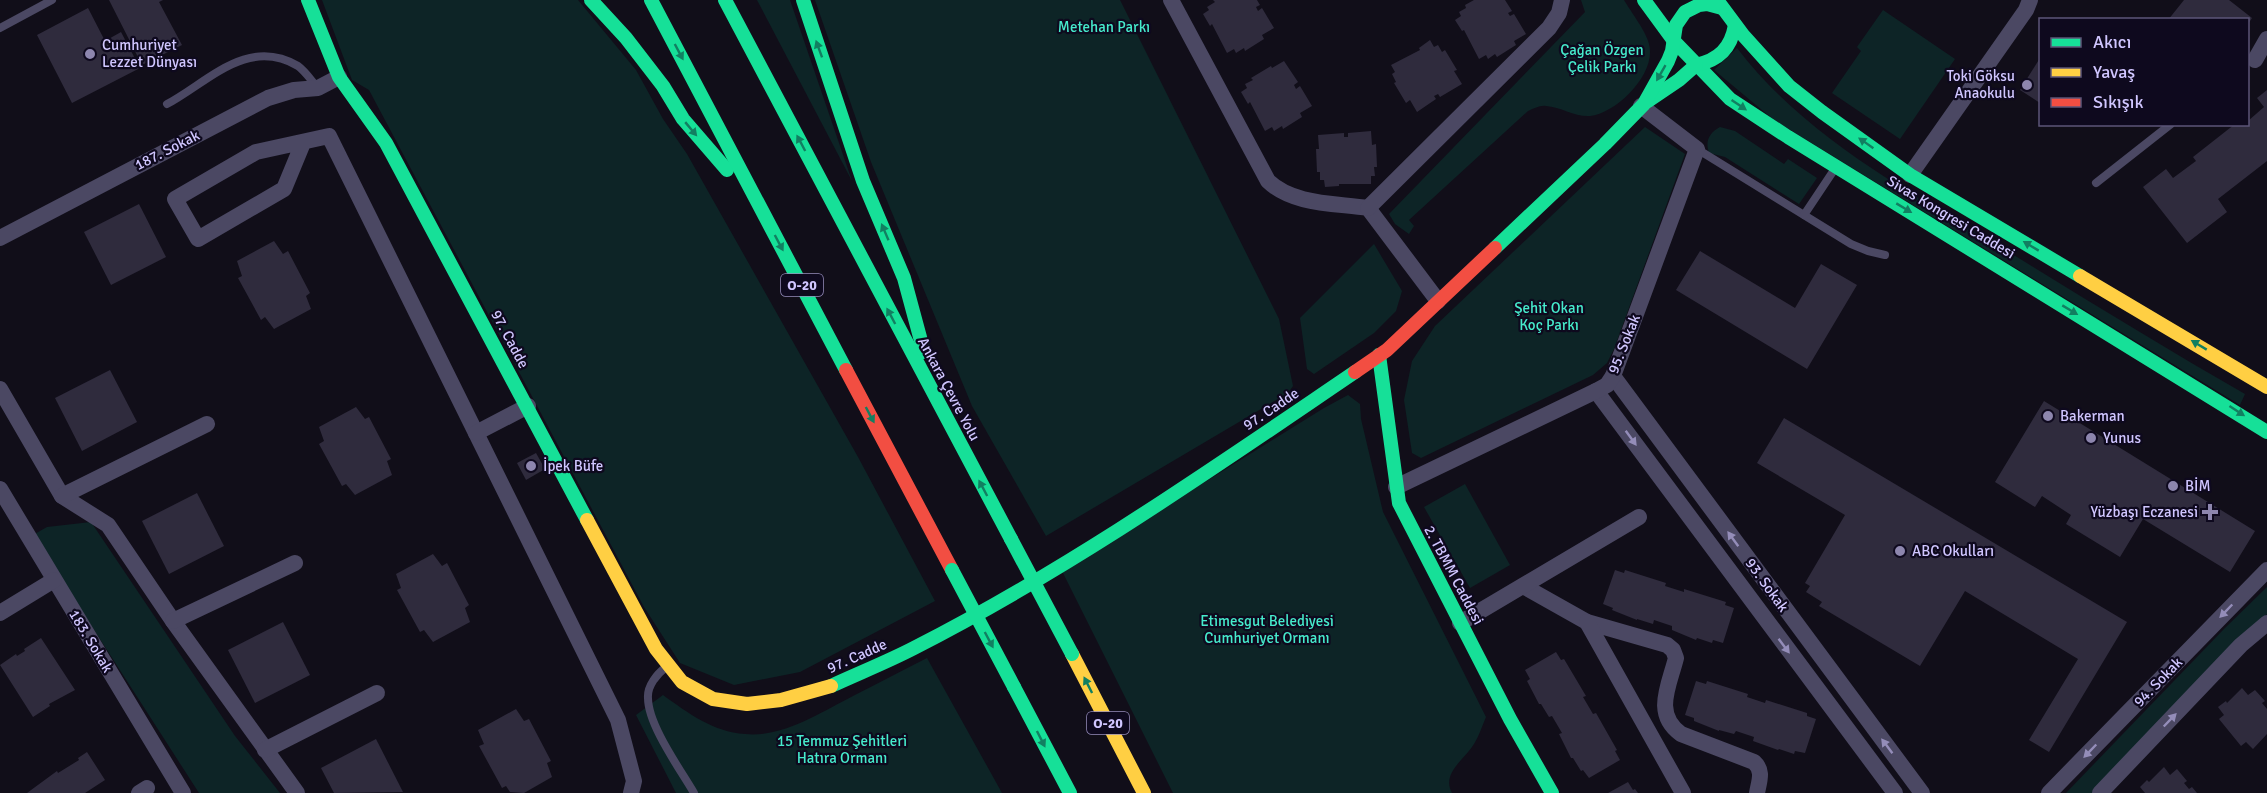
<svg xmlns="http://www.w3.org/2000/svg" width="2267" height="793" viewBox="0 0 2267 793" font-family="Signika,sans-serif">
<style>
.green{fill:#0d2426}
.building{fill:#2f2b3d}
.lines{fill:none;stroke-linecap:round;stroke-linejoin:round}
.lane{stroke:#4b4863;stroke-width:8}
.street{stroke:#4b4863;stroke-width:16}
.fast{stroke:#16e098;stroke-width:14}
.slow{stroke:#ffcf43;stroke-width:14}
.jam{stroke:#f24e42;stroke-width:14}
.fast-bridge{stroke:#16e098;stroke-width:14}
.oneway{fill:#127f61}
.oneway2{fill:#948db9}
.poi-dot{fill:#8d86ae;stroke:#0e091e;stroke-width:2}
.labels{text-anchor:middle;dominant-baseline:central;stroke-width:4.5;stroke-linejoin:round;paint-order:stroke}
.shield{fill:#0e091e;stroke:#968dbc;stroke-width:1.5}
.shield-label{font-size:14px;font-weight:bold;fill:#d0c6ff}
.park-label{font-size:15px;fill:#46ebcc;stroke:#0e091e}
.poi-label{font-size:15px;fill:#d0c6ff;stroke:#0e091e;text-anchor:start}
.street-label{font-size:15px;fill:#d0c6ff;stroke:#0e091e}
</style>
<rect width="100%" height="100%" fill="#110e19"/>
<g class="green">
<path d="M322,0H578L636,70L663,119L687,154L858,457L935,601L800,672L734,685L680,663L644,607L369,90L352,80Z"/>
<path d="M757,0H790L852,181Z"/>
<path d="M815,0H1120L1279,319L1293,386L1288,393L1046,536L972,406L871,162Z"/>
<path d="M1581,0H1624C1631,12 1646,31 1649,44C1657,73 1617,113 1590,116C1575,117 1561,107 1546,106C1540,105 1533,109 1528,111L1409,220L1414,226L1409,234L1395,224L1389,214L1585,12Z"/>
<path d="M1883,10L1955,59L1900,139L1832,93L1861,51L1857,47Z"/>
<path d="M1737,48C1807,139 1908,191 2004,249C2084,298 2163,347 2245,394L2240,405L1774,120L1714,70Z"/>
<path d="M1645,127L1685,154L1614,349L1607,363L1593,375L1421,458L1412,453L1404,400L1412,361L1435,326Z"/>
<path d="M1720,127L1735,131L1784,164L1788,159L1817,178L1799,204L1725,157L1709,153C1705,141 1709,133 1720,127Z"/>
<path d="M1374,244L1402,291L1396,311L1374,333L1314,374L1307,369L1300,318Z"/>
<path d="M1348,395L1360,404L1361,419L1383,512L1486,717C1482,726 1479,736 1474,744C1465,759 1441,773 1452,793H1173L1062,571L1324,408Z"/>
<path d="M1465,484L1510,565L1470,588L1424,507Z"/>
<path d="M91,522L235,736L280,793H199L33,535L47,527Z"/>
<path d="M2267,587V614L2095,793H2066L2224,629Z"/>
<path d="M927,658L1002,793H676L636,715L663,695C688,713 713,732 745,734C783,738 821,712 853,696C878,683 902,671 927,658Z"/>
</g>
<g class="building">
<path d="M109,0H163L159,2L182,45L142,65Z"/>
<path d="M1213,0H1257L1260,5L1256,7L1258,11L1262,8L1274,28L1262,35L1264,39L1245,51L1244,48L1236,53L1234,49L1227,53L1212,24L1210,26L1203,14L1209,10L1207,7L1215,2Z"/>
<path d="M1474,0H1505L1512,11L1508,13L1510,16L1514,14L1526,34L1514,41L1516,45L1497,57L1495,54L1488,59L1486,55L1479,59L1464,30L1462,31L1455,20L1461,16L1459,12L1466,8L1465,5Z"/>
<path d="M2184,0H2229L2252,18L2248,24V20H2168Z"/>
<path d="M88,8L105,41L121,32L140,68L72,103L37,35Z"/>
<path d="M1430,40L1434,47L1438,45L1442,52L1445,50L1457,70L1454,71L1462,84L1440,97L1438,94L1434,96L1436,99L1417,112L1410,100L1406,103L1394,83L1396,82L1392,74L1395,72L1391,65L1420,50L1419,48Z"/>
<path d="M2040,58V103L2020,90Z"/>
<path d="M1284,61L1298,82L1294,85L1296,89L1300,86L1312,106L1300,113L1302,117L1283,129L1282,126L1274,131L1272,127L1265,131L1250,102L1248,104L1241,92L1247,88L1245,84L1253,80L1251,78L1271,66L1272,68Z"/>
<path d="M2267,90V161L2218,199L2227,212L2187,243L2143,187L2166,169L2173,178L2196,161L2193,157L2235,124H2248V121L2264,107L2257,98Z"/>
<path d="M1371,131L1372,145L1376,144L1377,167H1374L1375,176H1371V184H1339V186L1325,187L1324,180H1320V172H1317L1316,149H1319L1318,135L1344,133V137H1348V133Z"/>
<path d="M139,204L166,257L111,285L84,232Z"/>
<path d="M274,241L283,254L288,251L310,293L306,296L311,309L274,329L265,317L261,320L238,278L242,276L237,261Z"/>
<path d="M1700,251L1795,308L1821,264L1857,285L1807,369L1676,290Z"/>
<path d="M110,370L137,422L82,451L55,398Z"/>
<path d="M2044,401L2255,531L2230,572L2143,519L2120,557L2066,524L2071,515L2042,496L2035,507L1995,482Z"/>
<path d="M356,407L365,419L369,417L391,459L387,461L392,475L355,495L346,484L342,486L319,444L324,441L319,427Z"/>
<path d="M1784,418L2127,622L2049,752L2029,740L2078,659L1965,591L1920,666L1819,606L1822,602L1806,592L1810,586L1805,583L1845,515L1757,463Z"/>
<path d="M536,453L545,469L526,480L517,463Z"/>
<path d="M197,493L224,546L169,574L142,521Z"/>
<path d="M433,554L442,566L447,563L469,605L465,608L470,622L433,642L424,630L420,632L397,590L401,588L396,574Z"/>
<path d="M1615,570L1624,573L1625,570L1666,583L1665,586L1684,592V589L1726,602L1725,605L1734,608L1723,643L1713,640L1712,643L1697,638L1696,640L1672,630V626L1654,620L1653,624L1637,619V620L1612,610L1613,608L1603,604Z"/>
<path d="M283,622L310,675L255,703L228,650Z"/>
<path d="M41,638L75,690L49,704L50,706L33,717L0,665L16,654L17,656L25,651L24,649Z"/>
<path d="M1556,652L1561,660L1564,659L1586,696L1583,697L1593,714L1596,713L1617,750L1615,751L1620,760L1589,778L1583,770L1581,771L1573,758H1571L1559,734L1562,733L1552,716L1549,717L1541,704H1539L1527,681L1530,679L1525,670Z"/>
<path d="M1696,681L1706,684L1707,681L1748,694L1747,697L1765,703L1766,700L1807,713V716L1816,719L1805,753L1795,751L1794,754L1779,749L1778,750L1753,741L1754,737L1736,731L1734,734L1719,730V731L1694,721V718L1685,715Z"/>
<path d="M2242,688L2248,695L2255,690L2265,701L2262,703L2267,709V734L2253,749L2246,742L2241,746L2219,719L2224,715L2218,707L2226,701L2227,703Z"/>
<path d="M516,709L524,721L529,719L551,761L547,763L552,777L524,793L510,792L506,786L502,788L479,746L484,744L478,730Z"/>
<path d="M376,739L403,792L334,793L321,768Z"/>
<path d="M87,752L105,780L85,793H27L57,771L58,773L79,760L78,758Z"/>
<path d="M2164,767L2170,775L2177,769L2187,781L2184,783L2189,789L2192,787L2197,793H2145L2140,787L2147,780L2149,782Z"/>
<path d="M1628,782L1633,790L1635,789L1638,793H1608Z"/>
</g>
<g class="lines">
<g class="lane">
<path d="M0,28L52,0"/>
<path d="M167,104C207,83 247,36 298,66C305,71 311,80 317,87"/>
<path d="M1697,149L1851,244L1868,251L1885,255"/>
<path d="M2096,183L2171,124"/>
<path d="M1804,215L1836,167"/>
<path d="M666,667C657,674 647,686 648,698C648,725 680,769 694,793"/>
</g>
<g class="street">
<path d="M1171,0L1268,181C1293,205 1335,203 1368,208L1438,301"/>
<path d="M2255,60L2267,39"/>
<path d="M303,143L284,189L198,239L175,199L256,152L329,136L618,720L634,781L631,793"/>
<path d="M1910,175L2026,10L2030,0"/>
<path d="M1368,208L1549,28L1559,13L1562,0"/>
<path d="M0,238L268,98L294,90L318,88L339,77"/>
<path d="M1613,376L1922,793"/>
<path d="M0,389L62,496L108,525L173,621L297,793"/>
<path d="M1596,391L1895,793"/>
<path d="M476,433L528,406"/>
<path d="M1396,487L1596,391L1607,385L1613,376L1697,149L1641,106"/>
<path d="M0,489L183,793"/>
<path d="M62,496L207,424"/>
<path d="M1523,586L1587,622L1667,645L1673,650L1676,658C1669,686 1653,714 1681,734L1754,762C1764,771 1759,781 1757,793"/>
<path d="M0,613L54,580"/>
<path d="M173,621L295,563"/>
<path d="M1587,622L1683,793"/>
<path d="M1460,623L1639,517"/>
<path d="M265,750L377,693"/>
<path d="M139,793L147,788"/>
<path d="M2049,793L2267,570"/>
<path d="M2100,793L2241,645L2267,623"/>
</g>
<g class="fast">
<path d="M308,0L339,77L386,143L587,520"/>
<path d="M591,0L626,38L663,86L683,119L727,170"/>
<path d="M651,0L846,370"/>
<path d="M725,0L1011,539"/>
<path d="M803,0L863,181L904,278L924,352"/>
<path d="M1644,0L1674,41L1730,99L1788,137L2267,432"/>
<path d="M1717,0L1743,35L1789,86L1822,112L1910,175L2080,276"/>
<path d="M1696,65C1719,60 1731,48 1735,25"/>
<path d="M1648,101L1679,80L1696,65"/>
<path d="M1495,248L1605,144L1644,104L1668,61L1672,51L1676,25L1685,12L1699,5L1707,4L1722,8"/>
<path d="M1379,355L1399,503L1510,719L1552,793"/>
<path d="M831,686C859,673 887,662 914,648C1069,569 1212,469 1355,372"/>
<path d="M1014,687L1070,793"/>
</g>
<g class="slow">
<path d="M2080,276L2267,387"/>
<path d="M587,520L656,649L682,682L713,699L747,704L781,700L831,686"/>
<path d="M1072,654L1144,793"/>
</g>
<g class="jam">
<path d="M846,370L952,570"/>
<path d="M1355,372L1387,350L1495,248"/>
</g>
<g class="fast-bridge">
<path d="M1011,539L1072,654"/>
<path d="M952,570L1014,687"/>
</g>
</g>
<defs><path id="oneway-solid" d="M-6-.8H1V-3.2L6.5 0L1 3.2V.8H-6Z" transform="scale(1.5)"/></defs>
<g class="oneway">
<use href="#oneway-solid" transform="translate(819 49) rotate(-110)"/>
<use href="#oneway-solid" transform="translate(679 52) rotate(62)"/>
<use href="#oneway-solid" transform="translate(1661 73) rotate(120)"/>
<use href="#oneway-solid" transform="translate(1739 105) rotate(34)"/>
<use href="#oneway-solid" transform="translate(691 129) rotate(50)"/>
<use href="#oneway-solid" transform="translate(801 143) rotate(-118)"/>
<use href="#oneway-solid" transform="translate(1866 143) rotate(-145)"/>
<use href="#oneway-solid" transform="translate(1904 208) rotate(31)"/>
<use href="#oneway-solid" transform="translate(885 232) rotate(-113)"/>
<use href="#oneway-solid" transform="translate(779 243) rotate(62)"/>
<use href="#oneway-solid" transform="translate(2031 246) rotate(-149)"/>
<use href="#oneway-solid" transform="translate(2070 310) rotate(31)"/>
<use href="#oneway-solid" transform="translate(891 316) rotate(-118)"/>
<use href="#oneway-solid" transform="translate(2199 345) rotate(-149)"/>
<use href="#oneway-solid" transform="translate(2237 411) rotate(33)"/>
<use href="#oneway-solid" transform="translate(870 415) rotate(62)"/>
<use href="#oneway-solid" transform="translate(983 488) rotate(-118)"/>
<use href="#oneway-solid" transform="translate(989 640) rotate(62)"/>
<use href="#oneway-solid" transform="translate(1088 685) rotate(-117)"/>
<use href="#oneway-solid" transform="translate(1041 739) rotate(63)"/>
</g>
<g class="oneway2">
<use href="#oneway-solid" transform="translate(1631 438) rotate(54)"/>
<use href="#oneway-solid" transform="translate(1733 539) rotate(-126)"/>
<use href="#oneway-solid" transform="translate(2226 611) rotate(134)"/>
<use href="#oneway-solid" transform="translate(1784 646) rotate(53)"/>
<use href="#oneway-solid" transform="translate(2170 720) rotate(-46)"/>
<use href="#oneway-solid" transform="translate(1887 746) rotate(-127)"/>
<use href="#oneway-solid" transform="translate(2090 751) rotate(134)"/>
</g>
<g class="poi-dot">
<circle cx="90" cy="54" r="6"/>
<circle cx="2027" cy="85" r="6"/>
<circle cx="2048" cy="416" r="6"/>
<circle cx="2091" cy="438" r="6"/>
<circle cx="531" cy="466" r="6"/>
<circle cx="2173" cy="486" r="6"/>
<path d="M2207 503h6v6h6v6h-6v6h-6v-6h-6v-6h6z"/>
<circle cx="1900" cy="551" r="6"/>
</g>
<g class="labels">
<g class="shield">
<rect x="781" y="274" width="42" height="22" rx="4.5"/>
<rect x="1087" y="712" width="42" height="22" rx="4.5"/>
</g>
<g class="shield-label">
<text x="802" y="285">O-20</text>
<text x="1108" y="723">O-20</text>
</g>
<g class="park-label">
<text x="1104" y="27">Metehan Parkı</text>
<text x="1602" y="50">Çağan Özgen<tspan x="1602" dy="17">Çelik Parkı</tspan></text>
<text x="1549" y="308">Şehit Okan<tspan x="1549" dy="17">Koç Parkı</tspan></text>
<text x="1267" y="621">Etimesgut Belediyesi<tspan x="1267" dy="17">Cumhuriyet Ormanı</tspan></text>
<text x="842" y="741">15 Temmuz Şehitleri<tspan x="842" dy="17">Hatıra Ormanı</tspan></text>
</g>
<g class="poi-label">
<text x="102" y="45">Cumhuriyet<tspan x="102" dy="17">Lezzet Dünyası</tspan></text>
<text x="2015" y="76" text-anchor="end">Toki Göksu<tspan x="2015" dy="17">Anaokulu</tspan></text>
<text x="2060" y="416">Bakerman</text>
<text x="2103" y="438">Yunus</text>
<text x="543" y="466">İpek Büfe</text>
<text x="2185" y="486">BİM</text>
<text x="2198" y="512" text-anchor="end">Yüzbaşı Eczanesi</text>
<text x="1912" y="551">ABC Okulları</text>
</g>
<g class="street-label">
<text transform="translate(167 150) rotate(-27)">187. Sokak</text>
<text transform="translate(1951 217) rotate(31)">Sivas Kongresi Caddesi</text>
<text transform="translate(510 339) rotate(62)">97. Cadde</text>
<text transform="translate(1624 344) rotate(-68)">95. Sokak</text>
<text transform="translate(949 389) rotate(62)">Ankara Çevre Yolu</text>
<text transform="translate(1271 409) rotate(-34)">97. Cadde</text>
<text transform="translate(1454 575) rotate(62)">2. TBMM Caddesi</text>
<text transform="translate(1767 585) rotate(54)">93. Sokak</text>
<text transform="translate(91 641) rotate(59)">183. Sokak</text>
<text transform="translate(857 656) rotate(-24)">97. Cadde</text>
<text transform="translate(2158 682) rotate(-46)">94. Sokak</text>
</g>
</g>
<rect x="2039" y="18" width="210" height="108" fill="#0e091e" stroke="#5c5578" stroke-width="1.5"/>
<rect x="2051" y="38" width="30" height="9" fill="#16e098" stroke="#5c5578" stroke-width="1.5"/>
<text x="2093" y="48" font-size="18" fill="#d0c6ff">Akıcı</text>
<rect x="2051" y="68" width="30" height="9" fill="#ffcf43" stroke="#5c5578" stroke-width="1.5"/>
<text x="2093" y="78" font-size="18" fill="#d0c6ff">Yavaş</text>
<rect x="2051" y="98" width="30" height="9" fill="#f24e42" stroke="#5c5578" stroke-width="1.5"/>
<text x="2093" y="108" font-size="18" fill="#d0c6ff">Sıkışık</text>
</svg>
